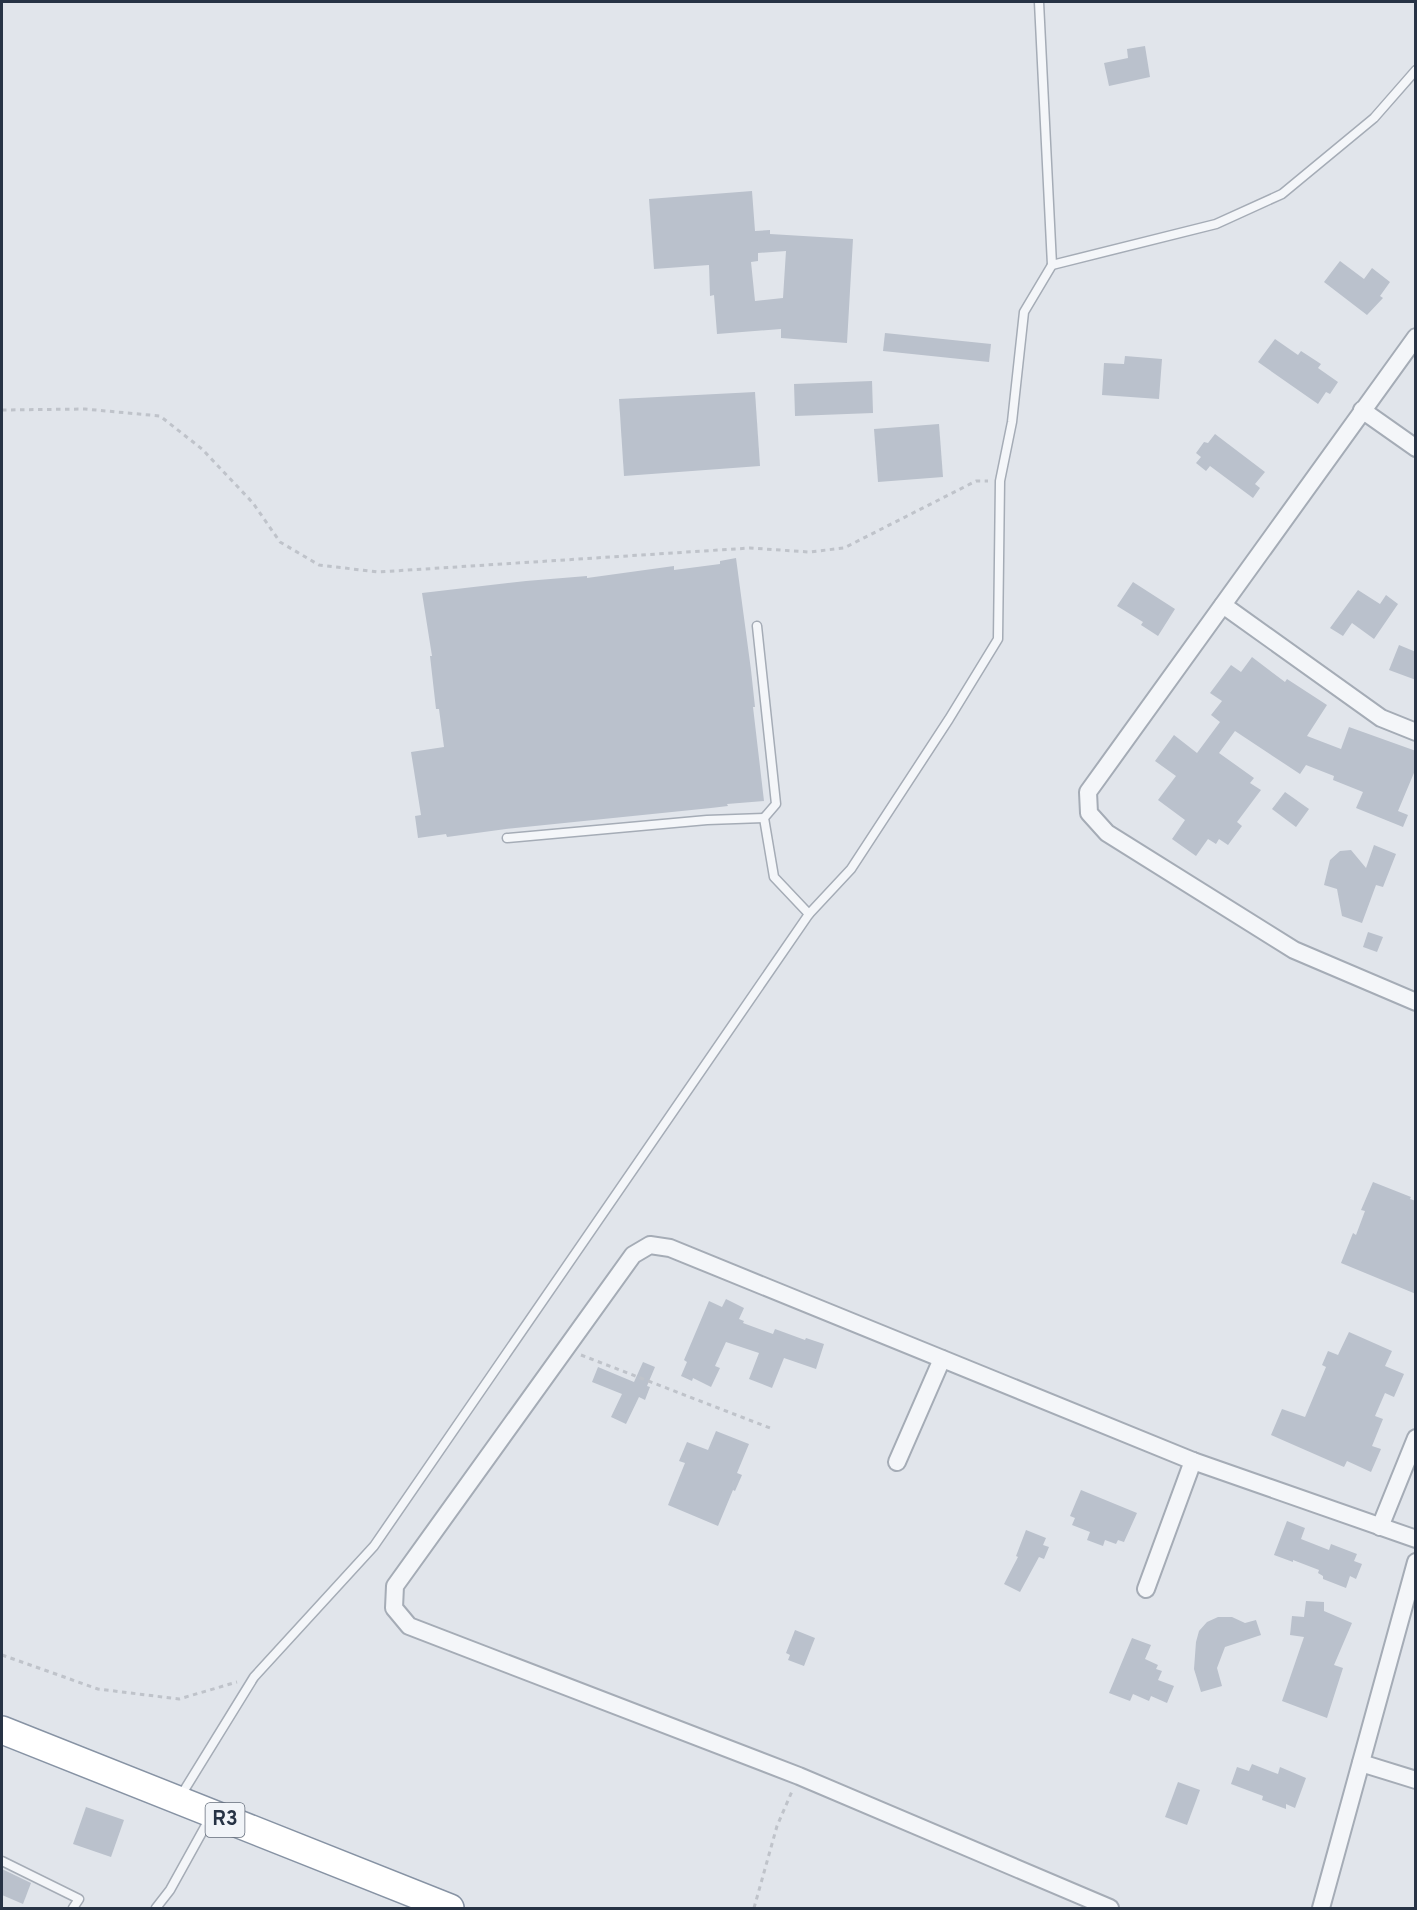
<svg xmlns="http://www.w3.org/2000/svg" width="1417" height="1910" viewBox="0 0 1417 1910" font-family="Overpass,sans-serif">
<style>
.building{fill:#bac1cc;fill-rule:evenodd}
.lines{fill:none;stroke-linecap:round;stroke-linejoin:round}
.service-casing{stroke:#a5acb6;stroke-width:11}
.minor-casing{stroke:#a5acb6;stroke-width:20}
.trunk-casing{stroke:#8793a4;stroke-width:30}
.path{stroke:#bfc3ca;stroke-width:3;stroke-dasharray:4.5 4.5;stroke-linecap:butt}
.service{stroke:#f4f6f9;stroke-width:8}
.minor{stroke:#f4f6f9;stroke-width:16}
.trunk{stroke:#fff;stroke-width:27}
.labels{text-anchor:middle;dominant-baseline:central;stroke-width:5;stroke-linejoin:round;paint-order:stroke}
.shield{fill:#f1f4f8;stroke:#646d7b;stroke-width:1.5}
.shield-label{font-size:20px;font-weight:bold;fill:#273345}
</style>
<rect width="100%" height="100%" fill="#e1e5eb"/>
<g class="building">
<path d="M1145,46L1150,77L1109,86L1104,63L1128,58L1127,49Z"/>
<path d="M752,191L755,231L770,230V234L853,239L847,343L781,338V329L717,334L714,295L710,296L709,265L654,269L649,199ZM786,251L783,298L755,301L751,262L758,261V253Z"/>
<path d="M1340,261L1364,279L1372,268L1390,282L1380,296L1383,298L1367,315L1324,282Z"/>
<path d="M885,333L991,344L989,362L883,351Z"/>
<path d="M1275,339L1298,355L1301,351L1321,364L1318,368L1338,382L1330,394L1326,392L1318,404L1258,362Z"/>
<path d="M1125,356L1162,359L1159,399L1102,395L1104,363L1124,364Z"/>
<path d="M872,381L873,413L795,416L794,384Z"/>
<path d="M755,392L760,466L624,476L619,399Z"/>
<path d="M939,424L943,477L878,482L874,429Z"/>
<path d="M1215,434L1265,472L1255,484L1260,488L1253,498L1210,466L1206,471L1196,463L1201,457L1196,453L1204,442L1208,443Z"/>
<path d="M736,558L751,670L755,707H753L764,801L727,804L728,806L711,808L506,829L447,837L446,834L418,838L415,816L421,815L411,752L444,747L439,709H436L430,656H432L422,593L526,581L587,576V578L674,566V570L720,564V561Z"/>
<path d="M1133,582L1175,609L1158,636L1141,625L1143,622L1117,606Z"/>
<path d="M1358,590L1380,604L1386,595L1398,604L1374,639L1352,623L1343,636L1330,628Z"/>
<path d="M1399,645L1416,652V680L1389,670Z"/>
<path d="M1252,657L1285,682L1287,679L1327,705L1307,736L1341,749L1349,727L1416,751V768L1398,811L1408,815L1403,827L1356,808L1363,792L1333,780L1334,776L1306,765L1300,774L1235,731L1219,753L1254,778L1250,783L1261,790L1237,822L1242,826L1228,845L1219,839L1216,844L1208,839L1196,856L1172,839L1185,820L1158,800L1176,776L1155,761L1174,735L1197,753L1220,722L1211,715L1222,701L1210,693L1231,665L1241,672Z"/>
<path d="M1285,792L1309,809L1296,827L1272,809Z"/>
<path d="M1374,845L1396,854L1383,887L1376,885L1362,923L1342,916L1337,889L1324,885L1330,860L1340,851L1351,850L1366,868Z"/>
<path d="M1368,932L1383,937L1377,952L1363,947Z"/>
<path d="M1373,1182L1411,1197L1410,1199L1416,1201V1294L1341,1263L1353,1233L1356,1235L1365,1211L1361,1210Z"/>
<path d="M726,1299L744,1308L739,1319L744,1321L743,1323L773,1334L775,1329L805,1340L806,1338L824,1344L816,1369L784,1358L772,1388L749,1379L759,1353L726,1342L715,1366L720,1368L711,1387L693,1378L692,1381L681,1376L687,1362L684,1360L709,1301L722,1307Z"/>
<path d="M1349,1332L1392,1351L1385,1366L1404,1374L1394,1397L1385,1393L1375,1416L1383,1419L1372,1446L1381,1449L1371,1472L1347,1461L1344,1467L1271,1435L1282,1409L1305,1417L1326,1367L1322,1365L1328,1351L1338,1355Z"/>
<path d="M643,1362L655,1367L647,1386L650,1387L645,1400L639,1397L626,1424L611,1417L622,1394L592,1382L598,1367L634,1382Z"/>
<path d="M716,1431L749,1444L737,1473L742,1475L735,1491L733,1490L718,1526L668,1505L685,1463L679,1461L687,1442L708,1450Z"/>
<path d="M1081,1490L1137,1513L1124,1542L1118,1540L1116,1544L1105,1540L1103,1546L1087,1540L1090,1532L1072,1525L1075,1518L1070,1516Z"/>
<path d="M1287,1521L1305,1528L1301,1539L1329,1550L1331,1544L1357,1554L1354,1561L1362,1564L1356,1579L1350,1576L1346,1588L1323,1579V1576L1318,1573L1319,1570L1293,1560V1562L1274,1555Z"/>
<path d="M1026,1530L1046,1538L1043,1545L1049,1547L1044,1559L1039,1557L1020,1592L1004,1584L1018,1557L1016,1556Z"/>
<path d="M1306,1601L1324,1602V1611L1352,1623L1334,1665L1343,1668L1327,1718L1282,1701L1304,1637L1290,1635L1292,1616L1304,1617Z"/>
<path d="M1218,1617H1232L1245,1623L1256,1620L1261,1635L1225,1647L1217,1668L1222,1686L1201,1692L1194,1669L1196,1642L1199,1631L1207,1622Z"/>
<path d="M795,1630L815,1638L804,1666L788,1660L790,1655L786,1653Z"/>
<path d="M1132,1638L1151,1645L1145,1659L1158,1665L1156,1669L1162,1671L1158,1680L1174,1686L1167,1703L1151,1696L1149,1701L1133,1694L1130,1701L1109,1693Z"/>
<path d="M1252,1764L1278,1774L1280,1767L1306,1778L1295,1808L1286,1804V1809L1262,1800L1263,1796L1231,1784L1237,1767L1249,1771Z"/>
<path d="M1178,1782L1200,1790L1187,1825L1165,1817Z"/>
<path d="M86,1807L124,1820L111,1857L73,1844Z"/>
<path d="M2,1869L31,1883L23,1904L2,1895Z"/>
</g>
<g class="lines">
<defs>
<g id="service">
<path d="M1039,2L1052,265"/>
<path d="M757,626L776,804L764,818L774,877L809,914"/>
<path d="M507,838L707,820L764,818"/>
<path d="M180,1797L254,1677L374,1546L809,914L851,869L949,719L998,639L1000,481L1012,422L1024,312L1052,265L1216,224L1282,194L1374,118L1416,70"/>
<path d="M2,1861L79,1899L73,1908"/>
<path d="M156,1908L170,1890L211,1816"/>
</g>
<g id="minor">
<path d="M1416,337L1088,792L1089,813L1107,833L1294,950L1416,1002"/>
<path d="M1362,410L1416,448"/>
<path d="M1223,605L1381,718L1416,732"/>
<path d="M897,1462L942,1359"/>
<path d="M1380,1527L1416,1438"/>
<path d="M1146,1589L1193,1461"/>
<path d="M1361,1763L1416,1780"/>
<path d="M1110,1908L799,1776L409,1626L394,1608L395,1586L633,1255L650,1245L670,1248L1193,1461L1416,1539"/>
<path d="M1321,1908L1416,1562"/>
</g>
<path id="trunk" d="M2,1730L450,1908"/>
</defs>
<use href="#service" class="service-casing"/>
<use href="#minor" class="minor-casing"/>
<use href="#trunk" class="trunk-casing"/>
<g class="path">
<path d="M2,410L85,409L160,416L202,449L253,503L280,542L319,565L378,572L750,548L809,552L844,548L976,481H988"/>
<path d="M581,1355L770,1428"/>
<path d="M2,1655L98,1689L179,1699L237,1682"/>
<path d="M754,1908L777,1826L793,1789"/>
</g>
<use href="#service" class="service"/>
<use href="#minor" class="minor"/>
<use href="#trunk" class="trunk"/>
</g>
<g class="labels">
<rect class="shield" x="205.5" y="1803" width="39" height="34" rx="4.5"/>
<g class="shield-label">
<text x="225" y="1820">R3</text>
</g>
</g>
<rect width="1417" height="1910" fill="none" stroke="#273345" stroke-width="6"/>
</svg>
